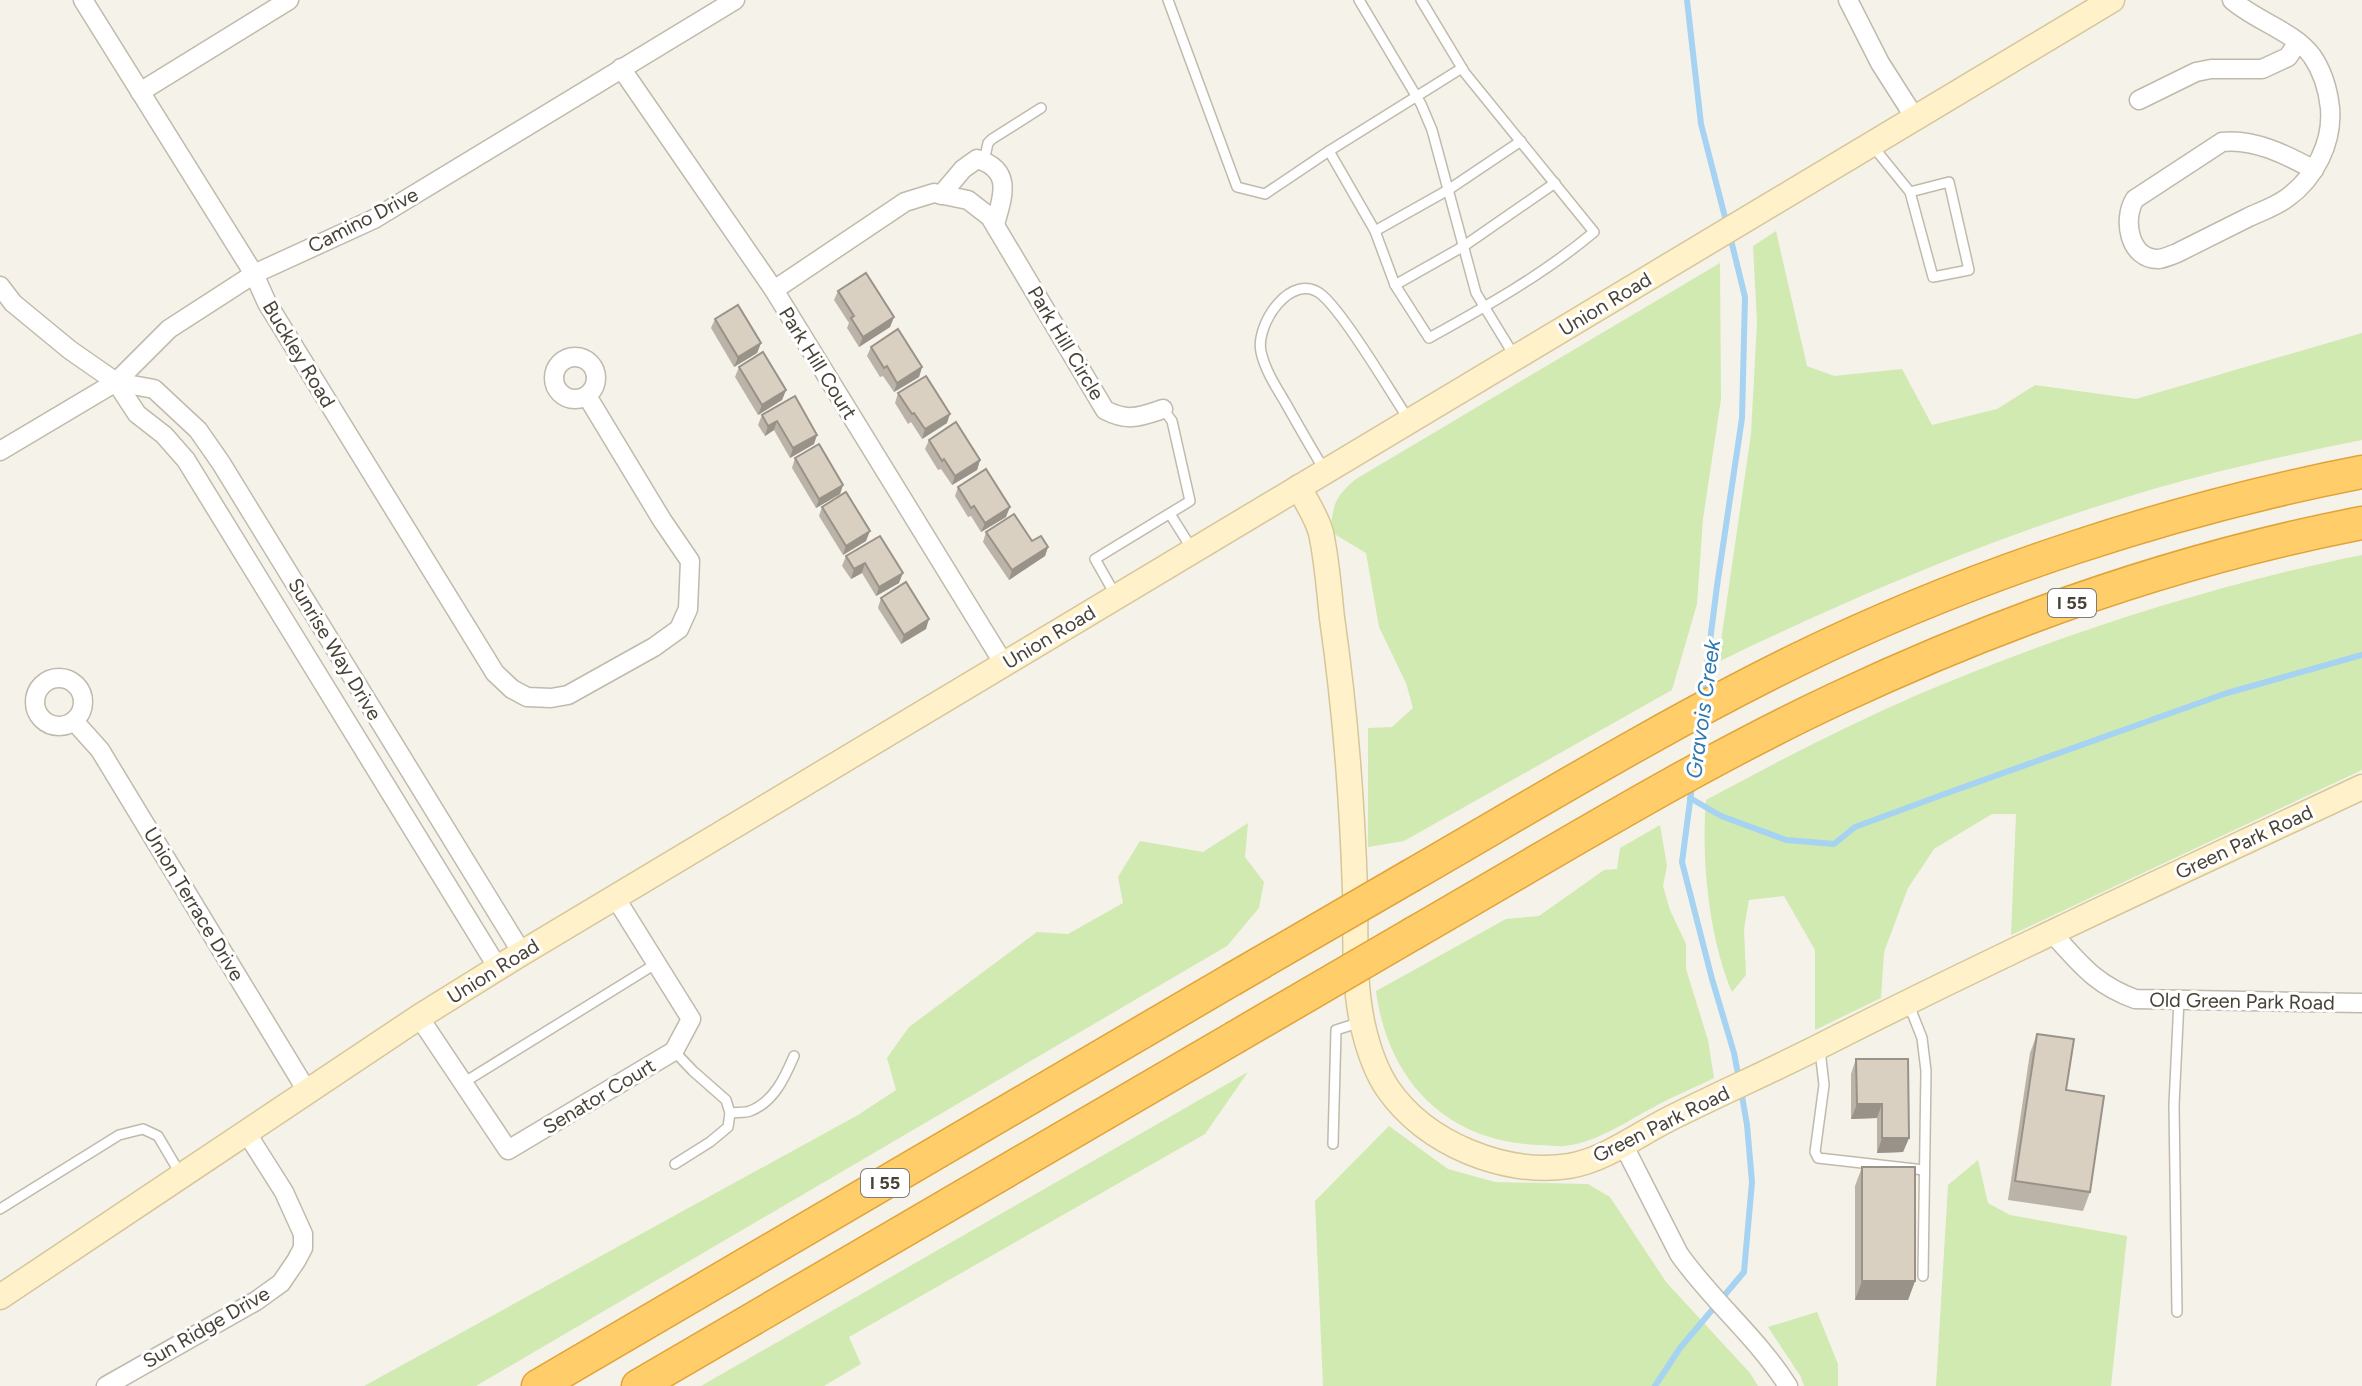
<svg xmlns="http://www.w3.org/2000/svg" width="2362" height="1386" viewBox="0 0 2362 1386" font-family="Figtree,sans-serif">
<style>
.green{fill:#d0eab2}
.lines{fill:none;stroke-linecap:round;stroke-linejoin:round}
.stream{stroke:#a6d3f2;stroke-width:6}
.lane-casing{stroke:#c1baac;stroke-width:12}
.street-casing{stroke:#c1baac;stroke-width:21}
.secondary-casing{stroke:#d6c699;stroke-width:27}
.highway-casing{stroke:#e1a338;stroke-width:35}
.lane{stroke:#fff;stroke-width:9}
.street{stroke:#fff;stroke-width:18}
.secondary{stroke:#fff2ca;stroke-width:24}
.highway{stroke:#ffce6b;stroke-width:32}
.highway-bridge-casing{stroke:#e1a338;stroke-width:35;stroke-linecap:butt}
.highway-bridge{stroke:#ffce6b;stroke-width:32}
.wall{fill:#bbb3a7}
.shaded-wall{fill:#999288}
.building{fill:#dad0c2;stroke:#999288;stroke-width:2}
.labels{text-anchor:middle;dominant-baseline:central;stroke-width:6;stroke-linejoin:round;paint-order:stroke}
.shield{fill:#fff;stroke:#807b73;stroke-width:2}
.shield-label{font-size:18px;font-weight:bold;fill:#494237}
.street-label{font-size:20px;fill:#494237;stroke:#fff}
.water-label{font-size:22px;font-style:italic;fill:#2c78b0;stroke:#fff}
</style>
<rect width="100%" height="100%" fill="#f5f2ea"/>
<g class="green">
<path d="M1776,231L1807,366L1834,376L1902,369L1932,425L1997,409L2035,385L2136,399L2362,333V440C2283,456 2204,473 2127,497C1986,540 1850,598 1718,662L1751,434L1757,322L1753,246Z"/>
<path d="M1720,263L1721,399L1703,519L1697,604L1672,690L1404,841L1368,847V728L1392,727L1413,708L1406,683L1379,627L1366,553L1331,532C1332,506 1335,496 1356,479Z"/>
<path d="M2362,555V770L2011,935L2016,814H1992L1934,849L1908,888L1884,952L1881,998L1815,1030V950L1784,896L1749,900L1744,929L1746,975L1732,992C1709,938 1701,859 1706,800C1775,763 1845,726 1917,695C2055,636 2215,584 2362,555Z"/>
<path d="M1248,823L1245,857L1264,882L1259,908L1227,946L476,1386H364L858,1115L896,1090L887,1058L909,1027L1037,932L1068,934L1123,903L1118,877L1140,841L1203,852Z"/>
<path d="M1660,825L1667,866L1663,886L1670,910L1686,944V969L1708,1040L1714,1078C1694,1088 1673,1096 1654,1107C1625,1122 1598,1142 1565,1146C1558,1147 1549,1145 1541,1145C1448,1143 1388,1082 1376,991L1506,919L1539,916L1604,870L1617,869L1620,848Z"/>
<path d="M1248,1072L1205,1134L849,1337L861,1364L824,1386H701Z"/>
<path d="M1389,1126L1448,1169L1495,1182L1588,1184L1610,1197L1666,1282L1750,1373L1758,1386H1323L1315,1201Z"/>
<path d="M1978,1160L1988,1203L2010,1215L2127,1236L2111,1386H1936L1948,1185Z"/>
<path d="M1817,1312L1838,1364V1386H1804L1801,1377L1768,1327Z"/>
</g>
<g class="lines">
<g class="stream">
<path d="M1687,0L1701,124L1727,225"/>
<path d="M1703,696L1717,586L1742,418L1745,297L1730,236"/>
<path d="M1695,759L1700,723"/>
<path d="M1692,786L1682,862L1712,979L1734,1053L1739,1079"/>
<path d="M1690,798L1721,816L1786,840L1834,844L1855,827L1950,792L2227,693L2362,655"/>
<path d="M1655,1386L1680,1348L1744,1272L1752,1182L1747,1125L1741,1090"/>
</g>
<defs>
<g id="lane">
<path d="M1168,0L1237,187L1265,194L1329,151L1462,68"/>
<path d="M1359,0L1421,104L1432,130L1476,293L1515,357"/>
<path d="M1871,144L1910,192L1949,182L1969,270L1933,277L1910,192"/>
<path d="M1329,151L1375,231L1395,285L1429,338C1487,306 1544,274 1594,232L1465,73L1421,0"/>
<path d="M984,161L988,143L992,139L1041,108"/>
<path d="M1375,231L1448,190L1521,141"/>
<path d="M1395,285L1464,246L1555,183"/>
<path d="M1325,471C1311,448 1298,425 1285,402C1276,387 1265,370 1261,352C1255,324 1292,270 1322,295C1329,301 1336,310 1342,318C1366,350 1387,386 1409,420"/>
<path d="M1170,514L1192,549"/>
<path d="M1116,596L1095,559L1190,501L1172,421L1163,409"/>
<path d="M1909,1005L1922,1038L1926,1071L1923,1276"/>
<path d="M1820,1050L1824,1085L1815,1152L1818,1158L1924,1170"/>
<path d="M674,1051L693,1071L726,1100L730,1113L728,1127L710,1142L675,1164"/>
<path d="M463,1083L657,963"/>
<path d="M730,1113C736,1112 745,1113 750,1111C774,1102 785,1077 794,1056"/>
<path d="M1333,1144L1336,1030L1361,1022"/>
<path d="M0,1209L119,1135L143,1129L158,1136L181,1175"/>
<path d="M2177,1312L2174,1105L2179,1000"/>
</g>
<g id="street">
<path d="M83,0L254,274L267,303L495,673L512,689L527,697L551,698L568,695L654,647L679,629L688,609L690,561L662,520L587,396"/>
<path d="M1848,0L1880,63L1915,118"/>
<path d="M2232,0C2256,21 2293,31 2312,56C2323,72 2328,89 2330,108C2333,142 2315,178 2287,198C2276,206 2262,211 2249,217C2225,229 2201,241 2177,253C2172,255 2165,258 2159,259C2129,260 2122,219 2135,199L2222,142C2253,138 2287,155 2314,170"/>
<path d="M621,68L774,290L1004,664"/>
<path d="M140,92L289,0"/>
<path d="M2139,100L2196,72L2211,69H2262L2288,57L2298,42"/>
<path d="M941,195L963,169L977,159C1013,170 1003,196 995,224"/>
<path d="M0,286L13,303L70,350L116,382L137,414L164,435L186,460L498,968"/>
<path d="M774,290L905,202L934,193L968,200L990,217L1105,410C1128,422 1139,417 1163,409"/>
<circle cx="575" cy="378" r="21"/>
<path d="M116,382L154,389L198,430L221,463L522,953"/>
<path d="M0,451L116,382L169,329L254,274L374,219L735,0"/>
<circle cx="59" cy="702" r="24"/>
<path d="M74,721L100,750L307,1091"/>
<path d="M2052,933C2080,963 2094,984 2135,999L2362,1003"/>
<path d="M419,1017L508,1150L674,1051L691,1019L615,897"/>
<path d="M1623,1144L1679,1254C1712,1301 1757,1337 1788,1386"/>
<path d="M106,1386L256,1301L281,1283L296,1261L303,1248V1234L284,1192L246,1132"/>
</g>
<g id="secondary">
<path d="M1299,487C1306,502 1317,517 1321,533C1327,561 1329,590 1332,618C1345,708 1352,799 1355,890C1356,935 1353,982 1363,1026C1368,1048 1375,1070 1388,1089C1425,1143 1504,1176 1569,1166C1605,1160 1637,1135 1669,1119C1725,1091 1782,1066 1838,1037C2011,950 2187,869 2362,787"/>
<path d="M0,1297L419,1017L522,953L2112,0"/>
</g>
<g id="highway">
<path d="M1412,875C1540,801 1666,724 1799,659C1973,574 2172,509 2362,472"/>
<path d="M1414,933C1553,853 1691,767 1836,699C2004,620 2181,558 2362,523"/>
<path d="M538,1386L1231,980"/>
<path d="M638,1386L1234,1038"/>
</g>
</defs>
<use href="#lane" class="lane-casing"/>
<use href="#street" class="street-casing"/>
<use href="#secondary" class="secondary-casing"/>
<use href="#highway" class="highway-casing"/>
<use href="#lane" class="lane"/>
<use href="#street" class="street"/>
<use href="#secondary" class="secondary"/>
<use href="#highway" class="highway"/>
<defs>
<g id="highway-bridge">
<path d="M1231,980L1412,875"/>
<path d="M1234,1038L1414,933"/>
</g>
</defs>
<use href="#highway-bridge" class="highway-bridge-casing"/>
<use href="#highway-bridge" class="highway-bridge"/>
</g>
<g class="wall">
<path d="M838,291L894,317L890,327L859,347L847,328L849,323L834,300Z"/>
<path d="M715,319L761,343L757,353L734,367L711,328Z"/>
<path d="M871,347L922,367L919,377L894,392L883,376L880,377L867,356Z"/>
<path d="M739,367L786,390L782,400L758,415L735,377Z"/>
<path d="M898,393L947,423L922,439L911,422L908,424L895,403Z"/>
<path d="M795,396L814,444L790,458L774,430L765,436L758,425L762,415Z"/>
<path d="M929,440L980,460L977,470L952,485L941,469L938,470L925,449Z"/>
<path d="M795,458L843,485L840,494L816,508L792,468Z"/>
<path d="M958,487L1006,517L981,532L971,516L968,517L955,496Z"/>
<path d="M822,507L866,541L843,555L819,516Z"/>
<path d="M986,532L1032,541L1048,547L1045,556L1009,580L983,542Z"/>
<path d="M880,536L899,583L876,596L862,573L851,579L842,566L846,556Z"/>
<path d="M881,598L926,629L901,644L878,608Z"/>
<path d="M2037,1034L2066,1090L2090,1192L2083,1211L2008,1200L2030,1053Z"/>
<path d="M1856,1059L1909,1138L1903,1152L1877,1153V1118L1851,1119V1074Z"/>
<path d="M1862,1167L1915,1281L1908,1300H1855V1186Z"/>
</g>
<g class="shaded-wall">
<path d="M894,317L890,327L859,347L863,337Z"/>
<path d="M761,343L757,353L734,367L738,357Z"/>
<path d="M922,367L919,377L894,392L897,383Z"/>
<path d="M786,390L782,400L758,415L762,405Z"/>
<path d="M950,414L947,423L922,439L925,429Z"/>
<path d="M777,421L774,430L765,436L768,426Z"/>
<path d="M817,435L814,444L790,458L793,448Z"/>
<path d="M980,460L977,470L952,485L955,476Z"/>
<path d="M843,485L840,494L816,508L819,499Z"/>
<path d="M1010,507L1006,517L981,532L985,523Z"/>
<path d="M870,531L866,541L843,555L846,546Z"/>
<path d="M1048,547L1045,556L1009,580L1012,570Z"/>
<path d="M865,563L862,573L851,579L854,569Z"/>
<path d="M903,573L899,583L876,596L879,587Z"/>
<path d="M929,619L926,629L901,644L904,635Z"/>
<path d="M1857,1104H1882L1877,1118L1851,1119Z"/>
<path d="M1882,1138H1909L1903,1152L1877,1153Z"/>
<path d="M1862,1281H1915L1908,1300H1855Z"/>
</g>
<g class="building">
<path d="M866,273L894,317L863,337L851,318L854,316L838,291Z"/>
<path d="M738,305L761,343L738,357L715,319Z"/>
<path d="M898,329L922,367L897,383L887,366L884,368L871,347Z"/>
<path d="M763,352L786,390L762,405L739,367Z"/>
<path d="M926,376L950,414L925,429L914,413L912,414L898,393Z"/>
<path d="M795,396L817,435L793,448L777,421L768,426L762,415Z"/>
<path d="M956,422L980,460L955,476L944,459L942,461L929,440Z"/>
<path d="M819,444L843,485L819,499L795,458Z"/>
<path d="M986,469L1010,507L985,523L974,506L971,508L958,487Z"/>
<path d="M846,492L870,531L846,546L822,507Z"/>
<path d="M1014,514L1032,541L1041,536L1048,547L1012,570L986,532Z"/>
<path d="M880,536L903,573L879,587L865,563L854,569L846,556Z"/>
<path d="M906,582L929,619L904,635L881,598Z"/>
<path d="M2037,1034L2074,1039L2066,1090L2104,1096L2090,1192L2015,1181Z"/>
<path d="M1856,1059H1908L1909,1138H1882V1104H1857Z"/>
<rect x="1862" y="1167" width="53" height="114"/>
</g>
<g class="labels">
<g class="shield">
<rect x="2048" y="589" width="48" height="28" rx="6"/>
<rect x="861" y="1169" width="48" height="28" rx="6"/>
</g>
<g class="shield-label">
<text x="2072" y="603">I 55</text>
<text x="885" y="1183">I 55</text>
</g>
<g class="street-label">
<text transform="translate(363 220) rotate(-27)">Camino Drive</text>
<text transform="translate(1605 304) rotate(-31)">Union Road</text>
<text transform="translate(1066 343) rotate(59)">Park Hill Circle</text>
<text transform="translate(299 354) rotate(59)">Buckley Road</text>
<text transform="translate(818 363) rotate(58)">Park Hill Court</text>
<text transform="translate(1049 637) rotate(-31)">Union Road</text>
<text transform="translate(335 649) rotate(59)">Sunrise Way Drive</text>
<text transform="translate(2244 842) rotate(-25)">Green Park Road</text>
<text transform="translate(194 904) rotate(59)">Union Terrace Drive</text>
<text transform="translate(493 971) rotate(-32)">Union Road</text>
<text transform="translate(2242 1001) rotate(1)">Old Green Park Road</text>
<text transform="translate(599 1096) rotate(-31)">Senator Court</text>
<text transform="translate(1661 1124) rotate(-26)">Green Park Road</text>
<text transform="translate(206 1327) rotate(-30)">Sun Ridge Drive</text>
</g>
<g class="water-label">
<text transform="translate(1703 709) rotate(-82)">Gravois Creek</text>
</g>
</g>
</svg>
